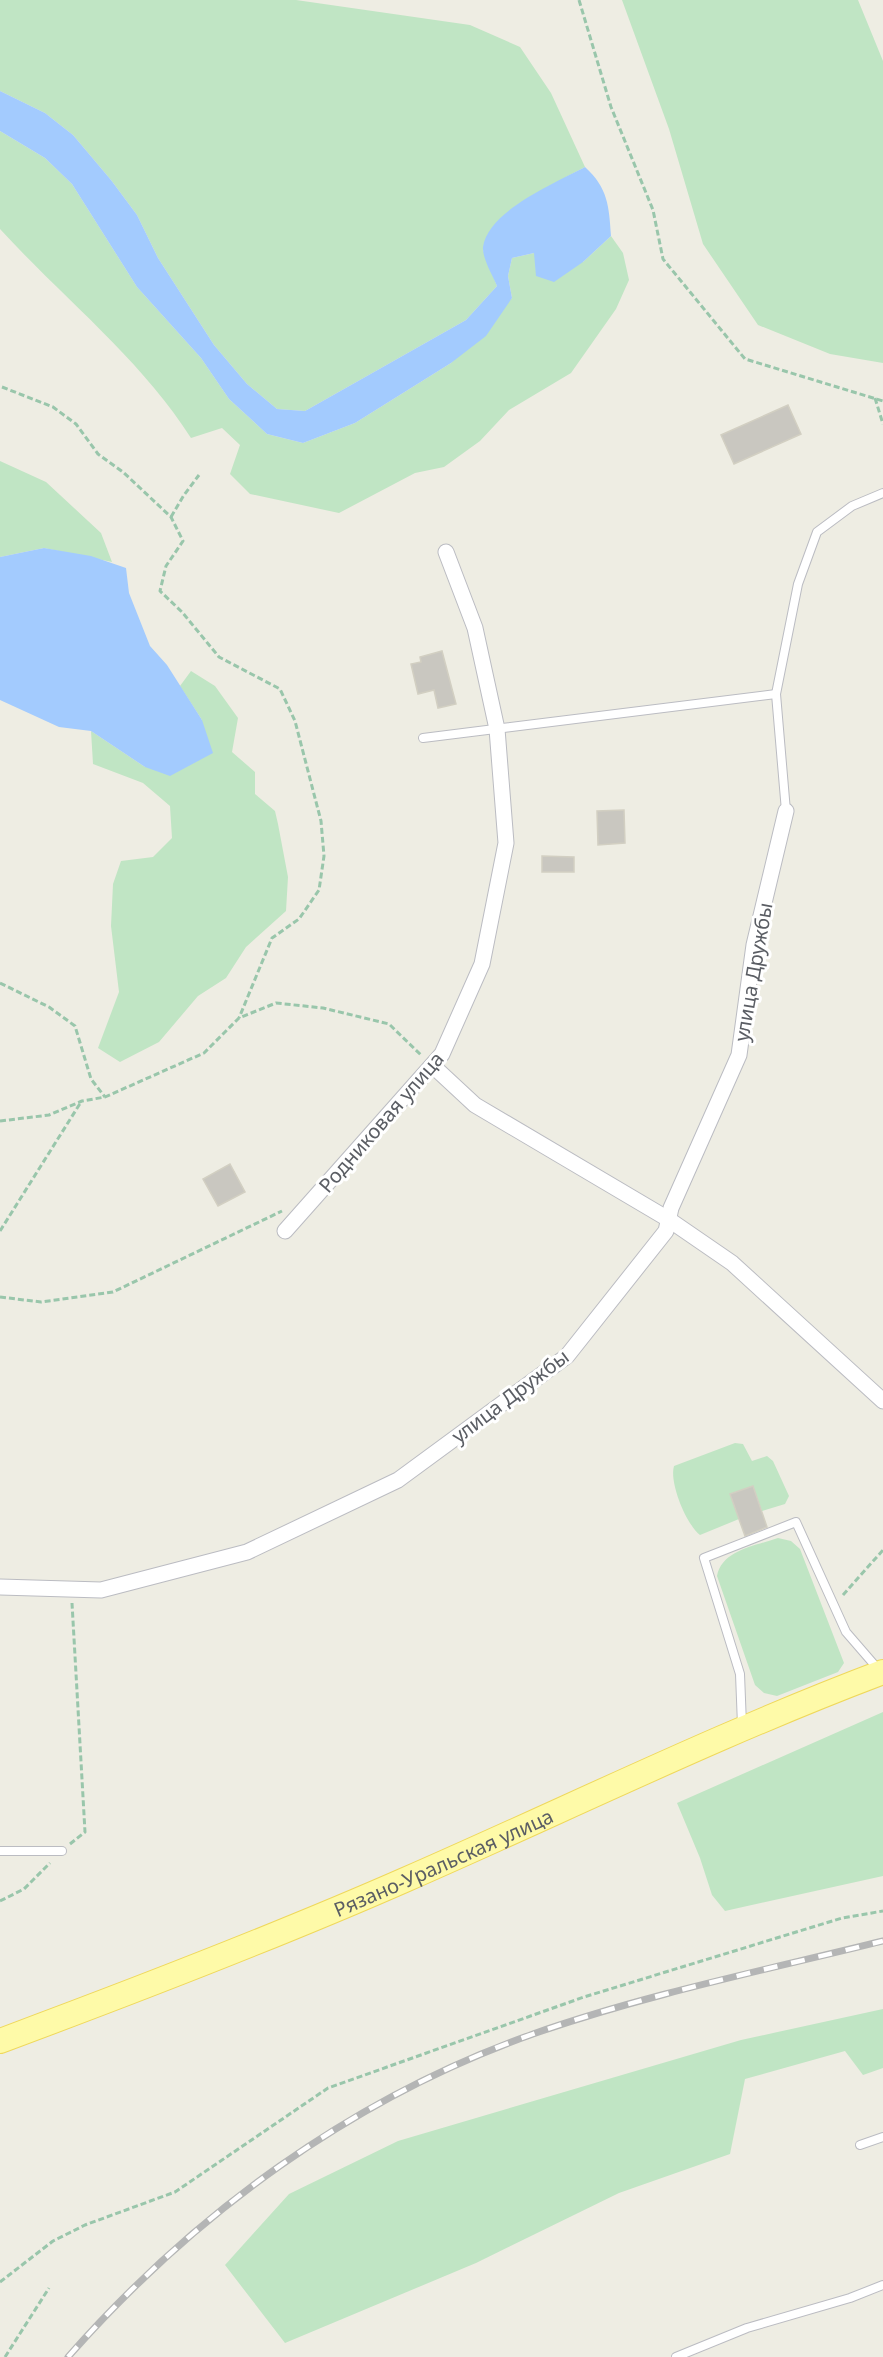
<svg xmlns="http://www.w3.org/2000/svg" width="883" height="2357" viewBox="0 0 883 2357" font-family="'Noto Sans',sans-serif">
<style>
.green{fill:#c0e5c4}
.water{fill:#a3cbfe}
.building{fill:#c9c7c0;stroke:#d2cfc2;stroke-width:1.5}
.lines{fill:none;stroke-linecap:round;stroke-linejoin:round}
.lane-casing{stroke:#bbbcc2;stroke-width:10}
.street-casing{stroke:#bbbcc2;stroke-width:17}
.primary-casing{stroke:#efd85b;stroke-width:26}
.path{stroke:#99c6ab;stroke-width:3;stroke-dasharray:6 3;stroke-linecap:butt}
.lane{stroke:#fff;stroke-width:8}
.street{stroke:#fff;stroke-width:15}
.primary{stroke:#fefaa8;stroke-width:24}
.rail-casing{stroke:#b4b5b5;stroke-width:7}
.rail{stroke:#fff;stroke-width:4.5;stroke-dasharray:14;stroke-linecap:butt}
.labels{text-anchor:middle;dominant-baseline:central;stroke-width:6;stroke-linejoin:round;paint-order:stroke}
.street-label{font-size:20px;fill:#5b5e64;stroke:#fff}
</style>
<rect width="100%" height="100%" fill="#eeede3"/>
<g class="green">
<path d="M0,0H296L470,25L520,47L551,93L585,167L566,177L483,250L497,286L466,320L305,411L277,409L247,384L214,345L158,258L137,215L111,180L73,135L45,113L0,91Z"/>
<path d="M622,0H858L883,61V363L830,354L758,325L703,244L669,129Z"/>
<path d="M0,131L45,158L72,184L137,287L201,358L229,399L267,434L303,443L355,423L451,363L512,298L508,276L512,258L534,253L583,262L611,236L623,253L629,280L616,309L571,373L509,410L480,441L444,467L415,473L339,513L250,494L230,474L240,445L222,428L191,438C140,358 64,299 0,229Z"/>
<path d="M0,461L46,482L101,533L112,562L44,548L0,557Z"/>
<path d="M191,671L215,686L238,718L232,752L255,772V794L275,811L278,824L288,877L286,911L246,947L226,978L198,996L159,1042L120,1062L98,1048L119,992L111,926L113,884L121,861L153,857L172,838L170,806L143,783L93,764L91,731L145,767L202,720L180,686Z"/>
<path d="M735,1443L743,1444L752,1461L767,1456L773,1461L789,1496L785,1504L762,1511L753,1486L731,1494L739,1519L700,1535C686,1524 669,1482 674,1466Z"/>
<path d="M778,1538L791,1541L800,1549L844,1663L838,1672L777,1696L764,1693L755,1685L717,1576C722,1550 755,1546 778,1538Z"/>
<path d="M883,1712V1876L725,1911L712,1895L700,1858L677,1803Z"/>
<path d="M883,2009V2068L863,2075L845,2051L745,2079L730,2154L619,2193L476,2263L285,2343L225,2265L289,2194L398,2141L741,2040Z"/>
</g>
<g class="water">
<path d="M0,91L45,113L73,135L111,180L137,215L158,258L214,345L247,384L277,409L305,411L466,320L497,286C493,276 482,258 483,247C488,211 555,183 585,167C608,188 609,206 611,236L583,262L554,282L536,276L534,253L512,258L508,276L512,298L486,336L451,363L355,423L303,443L267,434L229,399L201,358L137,287L72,184L45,158L0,131Z"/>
<path d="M44,548L91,556L126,568L129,593L150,646L167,665L202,720L213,753L170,776L145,767L91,731L59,727L0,700V557Z"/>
</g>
<g class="building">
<path d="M788,405L801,434L734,464L721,435Z"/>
<path d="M442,651L456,704L438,708L434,690L418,694L411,664L421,662L420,657Z"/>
<path d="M624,810L625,843L598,845L597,811Z"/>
<path d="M542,856L574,857V872H542Z"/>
<path d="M230,1164L245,1192L218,1206L203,1179Z"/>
<path d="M753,1486L767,1527L745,1536L730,1494Z"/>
</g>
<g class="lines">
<defs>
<g id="lane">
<path d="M423,738L776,694"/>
<path d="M786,811L776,694L798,584L817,532L852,506L883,493"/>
<path d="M742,1725L740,1674L704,1558L796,1522L846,1632L878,1669"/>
<path d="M0,1851H62"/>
<path d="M860,2145L883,2137"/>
<path d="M676,2357L747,2328L850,2298L883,2285"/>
</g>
<g id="street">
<path d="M433,1066L475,1105L668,1219L732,1263L883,1401"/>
<path d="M285,1231L442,1054L482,964L506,843L497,729L475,628L446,552"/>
<path d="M0,1587L101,1590L247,1552L398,1480L567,1356L666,1231L671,1208L739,1055L754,945L786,811"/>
</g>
<g id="primary">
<path id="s1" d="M0,2041C137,1990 273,1938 407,1879C565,1810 721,1733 883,1672"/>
</g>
</defs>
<use href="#lane" class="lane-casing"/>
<use href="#street" class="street-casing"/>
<use href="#primary" class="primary-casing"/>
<g class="path">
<path d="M579,0L611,107L653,210L663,259L745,359L883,401"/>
<path d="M2,387L53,407L76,424L98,454L123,472L171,517L183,541L166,566L160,591L182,612L219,657L280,689L295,721L321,821L324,856L319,890L299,919L272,938L239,1018"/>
<path d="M875,398L883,424"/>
<path d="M171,517L184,495L199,475"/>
<path d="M0,983L49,1007L75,1026L91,1079L105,1097"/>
<path d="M0,1121L49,1115L82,1101L105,1097L204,1053L239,1018L276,1003L323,1008L389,1024L421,1055"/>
<path d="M0,1231L81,1102"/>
<path d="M0,1297L41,1302L113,1292L282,1211"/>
<path d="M843,1595L883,1550"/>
<path d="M70,1844L85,1832L72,1603"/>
<path d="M0,1901L24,1889L50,1863"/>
<path d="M0,2282L53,2241L85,2225L175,2192L328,2088L584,1997L842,1918L883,1911"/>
<path d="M5,2357L49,2288"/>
</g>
<use href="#lane" class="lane"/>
<use href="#street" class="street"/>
<use href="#primary" class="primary"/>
<defs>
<path id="rail" d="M68,2357C194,2214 352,2098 533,2034C647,1994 766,1970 883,1941"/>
</defs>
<use href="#rail" class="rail-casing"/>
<use href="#rail" class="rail"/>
</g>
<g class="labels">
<g class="street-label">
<text transform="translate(753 972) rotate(-80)">улица Дружбы</text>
<text transform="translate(381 1122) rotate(-49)">Родниковая улица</text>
<text transform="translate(510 1396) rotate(-37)">улица Дружбы</text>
<text stroke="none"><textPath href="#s1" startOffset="478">Рязано-Уральская улица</textPath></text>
</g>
</g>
</svg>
